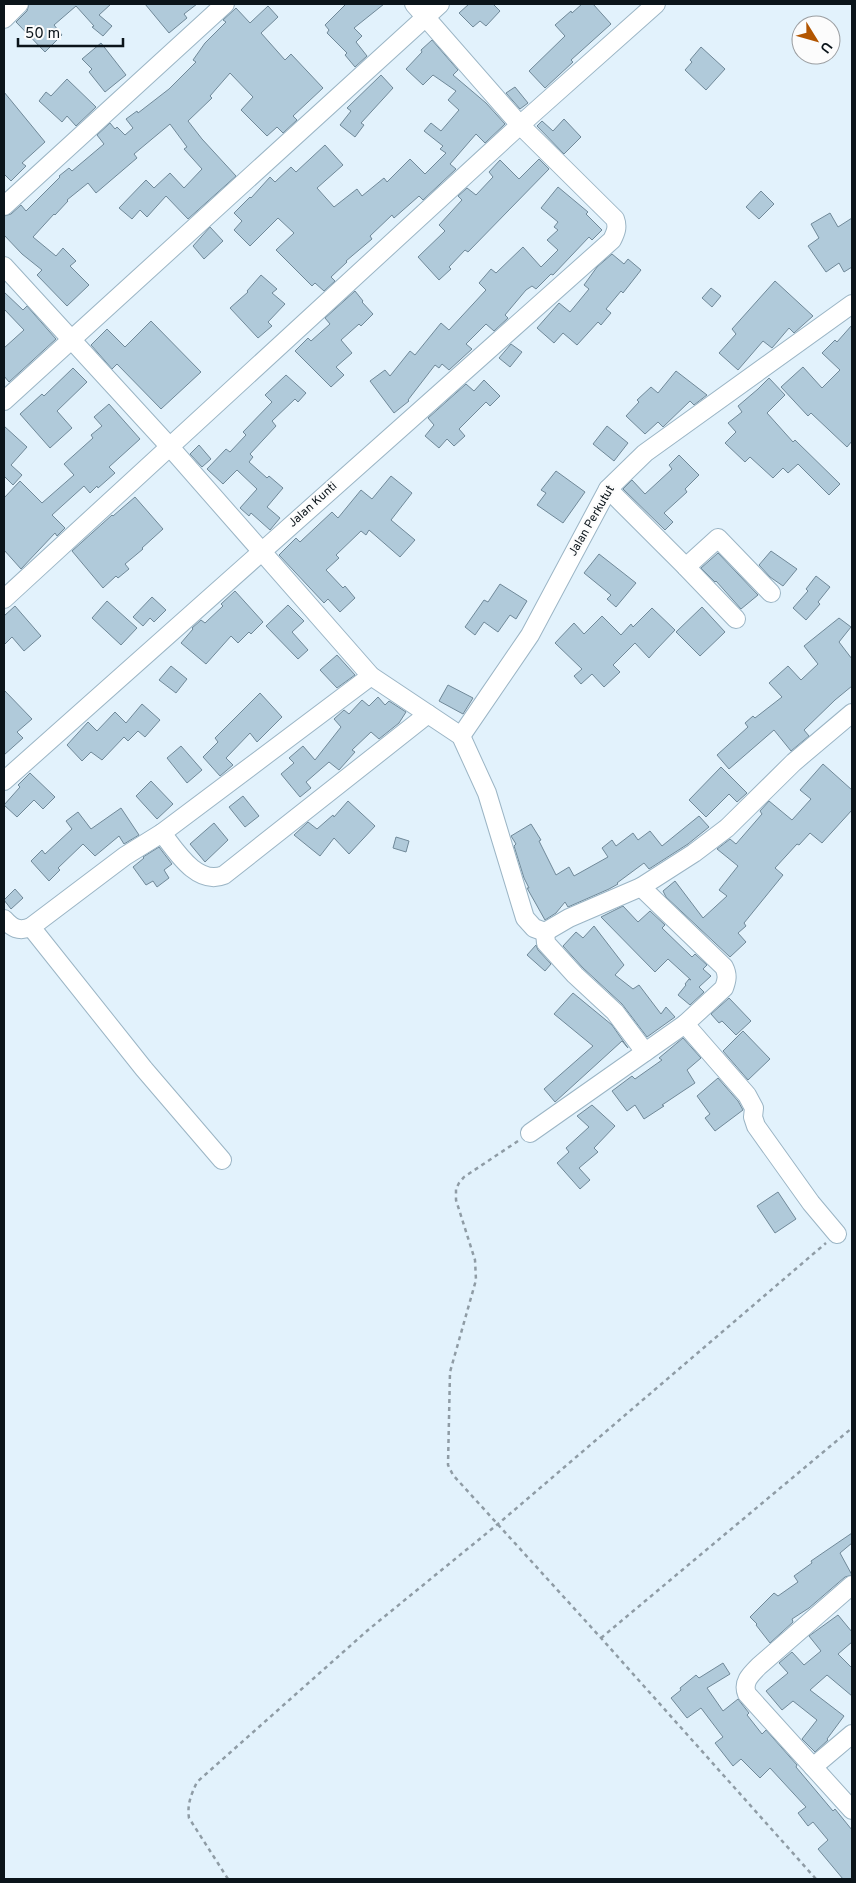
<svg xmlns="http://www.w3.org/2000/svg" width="856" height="1883" viewBox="0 0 856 1883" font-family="Overpass,sans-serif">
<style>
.building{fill:#b0cada;stroke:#708999}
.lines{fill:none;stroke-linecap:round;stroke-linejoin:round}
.minor-casing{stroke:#9bb5c5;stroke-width:20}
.path{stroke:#8f9ca5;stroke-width:2.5;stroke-dasharray:4 4;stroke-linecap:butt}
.minor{stroke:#fff;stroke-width:18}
.labels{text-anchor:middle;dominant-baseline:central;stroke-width:4.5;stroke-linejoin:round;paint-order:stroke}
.street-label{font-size:12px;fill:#0b141a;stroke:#fcfcfc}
</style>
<rect width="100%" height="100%" fill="#e2f2fc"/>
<g class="building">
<path d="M29,4H111L99,15L112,26L103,36L92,27L94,26L76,6L54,25L62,35L45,52L16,22L27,11Z"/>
<path d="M145,4H197L184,14L187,18L169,33Z"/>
<path d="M346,4H384L354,28L362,36L356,42L367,56L355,67L345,55L347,53L327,33L329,30L325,25Z"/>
<path d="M469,4H493L500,11L486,26L480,21L473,27L459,13Z"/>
<path d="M582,4H593L611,24L571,60L573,62L545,88L529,71L565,36L555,25L571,11L572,13Z"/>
<path d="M268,6L278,17L261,33L285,60L291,54L323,88L293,116L297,120L283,133L277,127L267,136L241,110L253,97L230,73L210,96L212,98L188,121L202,139L236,176L188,219L166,196L147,217L140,210L132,219L119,208L146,180L154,188L170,173L184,188L202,169L184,149L187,147L170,124L134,154L137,158L96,193L88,183L67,200L68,201L55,215L54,214L33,237L56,256L63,248L76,261L70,266L89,285L67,306L37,275L42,270L22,254L4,235V216L11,214L21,205L26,211L60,177L59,176L69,168L72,171L104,144L97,135L110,123L115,129L117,127L125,135L133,128L126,119L137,111L138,113L169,89L196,62L193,60L205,43L226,22L223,20L236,8L250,23Z"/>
<path d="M432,40L458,70L453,75L486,103L505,124L485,143L476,134L450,164L456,169L423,200L419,196L394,218L392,215L370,236L372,239L346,261L347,262L331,277L335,281L324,291L315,283L312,286L276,250L294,233L278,218L250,246L234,230L242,221L234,213L250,197L251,198L270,177L275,182L291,167L296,172L325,145L343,165L317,188L334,207L357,189L362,196L384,178L387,182L410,159L425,174L446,153L440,149L443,146L424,131L431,123L441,131L459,110L448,100L456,91L433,75L423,85L406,69L422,52L421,50Z"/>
<path d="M101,43L126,75L105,92L89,72L92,69L82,59Z"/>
<path d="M701,47L725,69L706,90L685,70L692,62L690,60Z"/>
<path d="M381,75L393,88L361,123L364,125L355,137L340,125L351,111L347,108Z"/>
<path d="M67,79L96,107L76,126L67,116L62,122L39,101L46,92L51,96Z"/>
<path d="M515,87L528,103L520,109L506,93Z"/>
<path d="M4,92L45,142L22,163L26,166L11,181L4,174Z"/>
<path d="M564,119L581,137L564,154L537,126L542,121L553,131Z"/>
<path d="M539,159L549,169L468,252L465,250L449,267L451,269L439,280L418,257L445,231L439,225L462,200L458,196L467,188L476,195L493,177L489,172L500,160L519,179Z"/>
<path d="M558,187L588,212L586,214L602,230L592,240L589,237L553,275L551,274L536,289L532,286L526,290L505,315L508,318L494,331L486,324L466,344L472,349L449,370L442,364L439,368L435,365L408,400L409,401L394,413L370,381L385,370L390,376L410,351L415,355L441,323L449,330L486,290L479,283L491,269L496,273L523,247L541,267L558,250L547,240L558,230L554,227L558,222L541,208Z"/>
<path d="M761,191L774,204L759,219L746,207Z"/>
<path d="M830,213L838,227L852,218V267L844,272L839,263L826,272L808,246L819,238L811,224Z"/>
<path d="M210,227L223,241L204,259L193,246Z"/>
<path d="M612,254L624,264L628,259L641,270L623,293L621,291L606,309L611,313L601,325L598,322L577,345L563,333L554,343L537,328L559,303L570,312L589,289L584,285L597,267Z"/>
<path d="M261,275L277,289L272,293L285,304L268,322L272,326L258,338L230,308L248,292L247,291Z"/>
<path d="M775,281L813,316L794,333L789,328L772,348L763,341L738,370L719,353L736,334L732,329Z"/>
<path d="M711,288L721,296L712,307L702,298Z"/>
<path d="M355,291L363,301L362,302L373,314L361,326L359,324L341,340L352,353L336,367L344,375L331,387L295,351L308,338L311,341L330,324L325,318Z"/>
<path d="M4,292L23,310L27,306L56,339L9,382L4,376V348L24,330L4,309Z"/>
<path d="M151,321L201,372L161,409L117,364L112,369L91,345L107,329L125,347Z"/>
<path d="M852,325V441L847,447L811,413L808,416L781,387L803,367L822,388L840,370L822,353L835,340L837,342Z"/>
<path d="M511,344L522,352L510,367L499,358Z"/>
<path d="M73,368L87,382L57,411L72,428L50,448L20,414L42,394L44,396Z"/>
<path d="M676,371L707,395L694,405L690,401L663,427L658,422L645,434L626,416L639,402L637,400L651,387L658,393Z"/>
<path d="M286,375L306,393L298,402L295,399L272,421L276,426L250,454L253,457L249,462L267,478L269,476L283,488L267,507L280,518L270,530L251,513L249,516L240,508L257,489L237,470L223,484L207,469L226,449L230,452L246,435L243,432L272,402L265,395Z"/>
<path d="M769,378L785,395L767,413L793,442L795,440L840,484L829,495L798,464L788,473L783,468L773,478L750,457L745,462L725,443L736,432L728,423L742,412L738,406L758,389Z"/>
<path d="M484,380L500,396L490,406L486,402L459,429L465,436L454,446L447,439L439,448L425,436L434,425L428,418L466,384L474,391Z"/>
<path d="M109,404L140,439L109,467L115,473L98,488L97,486L90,493L84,486L52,515L65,528L57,536L55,533L21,569L4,550V498L20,481L42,503L74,475L64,464L93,438L91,435L102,426L94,417Z"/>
<path d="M4,426L27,447L11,465L22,475L13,485L4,476Z"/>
<path d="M607,426L628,443L614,461L593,444Z"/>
<path d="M199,445L211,459L202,467L190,454Z"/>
<path d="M679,455L699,475L685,489L687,492L664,513L673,522L665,530L623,489L632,480L645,494L672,469L669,465Z"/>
<path d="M556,471L585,492L563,523L537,505L546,493L541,490Z"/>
<path d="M391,476L412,493L391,520L415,540L400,557L369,530L366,535L361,531L336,555L339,558L326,570L343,588L345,586L355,598L340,612L328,599L324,603L279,555L296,538L300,542L332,512L338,518L361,490L372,499Z"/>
<path d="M135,497L163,529L142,548L143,549L125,564L129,569L118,578L116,576L103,588L72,551L112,515L113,516Z"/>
<path d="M771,551L797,569L783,586L770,577L759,565Z"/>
<path d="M718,553L758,595L741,609L716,581L715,582L701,568Z"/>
<path d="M599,554L636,583L616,607L607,599L611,595L584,573Z"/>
<path d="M816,576L830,587L818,602L820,604L806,620L793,608L808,591L806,589Z"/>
<path d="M500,584L527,601L516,619L510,615L498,632L484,622L475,635L465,627L484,600L488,602Z"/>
<path d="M235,591L263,622L251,634L249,632L238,643L231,636L206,664L181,643L193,629L192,628L201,620L205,623L223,606L221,604Z"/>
<path d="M152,597L166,610L154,622L150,618L143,626L133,617Z"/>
<path d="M107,601L137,628L121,645L92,618Z"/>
<path d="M288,605L304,621L292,632L308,650L298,659L266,626Z"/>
<path d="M15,606L41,636L24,651L12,637L4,645V616Z"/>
<path d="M702,607L725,632L700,656L676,632Z"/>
<path d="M652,608L675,630L656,650L649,658L635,643L613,665L620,672L604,687L592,674L581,684L574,676L582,669L555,643L574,623L584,634L602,616L621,635L631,624L633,627Z"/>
<path d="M839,618L851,627L839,642L852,659V686L835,700L804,730L809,736L791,751L774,730L729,769L717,755L748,727L745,723L753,716L755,718L782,697L769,683L788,666L801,680L818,664L804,646Z"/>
<path d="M337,655L355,675L337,688L320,670Z"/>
<path d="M171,666L187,679L176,693L159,680Z"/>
<path d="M448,685L473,698L463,714L439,701Z"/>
<path d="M4,690L32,719L17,732L23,738L4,755Z"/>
<path d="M260,693L282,717L257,742L250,733L226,758L233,765L220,776L203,757L218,742L215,738Z"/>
<path d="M378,697L385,705L389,701L406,712L399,723L379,739L371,732L352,750L355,752L339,770L329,762L306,782L311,788L300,797L281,774L294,763L289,758L303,746L315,760L341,727L334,719L344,710L349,714L362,700L369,706Z"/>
<path d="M142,704L160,720L145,737L138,731L128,741L124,737L102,760L91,752L82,761L67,745L88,722L97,731L115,712L126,723Z"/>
<path d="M181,746L202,770L187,783L167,758Z"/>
<path d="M823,764L852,790V810L822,843L810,833L799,845L797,844L775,868L783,875L744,923L746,926L738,933L746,942L730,957L666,897L663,891L675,881L703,918L727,896L719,890L738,866L717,849L730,839L736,844L762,814L760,811L769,801L792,820L811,799L800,790Z"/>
<path d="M721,767L747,793L737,802L729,794L706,817L689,800Z"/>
<path d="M30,773L55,797L43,809L34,800L17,817L4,805L20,787L18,785Z"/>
<path d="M151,781L173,804L157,819L136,796Z"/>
<path d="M243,796L259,816L245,827L229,807Z"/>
<path d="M348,801L375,826L349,854L334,838L320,856L294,835L308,822L317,829L333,815L334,817Z"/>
<path d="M121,808L139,835L124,844L119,836L95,856L83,844L58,868L60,870L49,881L31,861L42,850L45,854L72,829L66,821L78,812L91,829Z"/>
<path d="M699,816L709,827L688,844L649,869L644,863L617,883L618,884L609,889L568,907L565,902L556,913L545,920L527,888H529L524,878L514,846L516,844L511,836L531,824L541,840L539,841L556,875L569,867L574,876L608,857L602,848L612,840L616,846L633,833L638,840L650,831L662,846Z"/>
<path d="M214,823L228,840L205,862L190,844Z"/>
<path d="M396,837L409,841L406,852L393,848Z"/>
<path d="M159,847L172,864L164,870L169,878L157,887L153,881L146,885L133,867L144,858L143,857Z"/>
<path d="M15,889L23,898L11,909L4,900Z"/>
<path d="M623,906L638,922L650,911L665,925L662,928L692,957L695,954L707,965L703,969L711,976L699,987L704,992L690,1005L678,995L686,985L685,984L689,979L691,980L668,959L655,972L601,917Z"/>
<path d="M594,926L624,965L615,975L633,989L639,985L661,1014L666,1007L675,1017L647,1037L622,1004L583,968L563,946L576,932L583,938Z"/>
<path d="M536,945L538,950L551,964L545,971L527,955Z"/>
<path d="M573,993L612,1025L628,1048L622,1041L555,1102L544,1089L593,1046L554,1014Z"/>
<path d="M729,998L751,1021L736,1035L722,1021L719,1023L711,1014Z"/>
<path d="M743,1031L770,1059L748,1080L723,1051Z"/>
<path d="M683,1038L701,1058L687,1070L695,1083L662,1105L664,1106L644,1119L635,1105L627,1111L612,1091L632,1076L635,1079L662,1060L659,1058Z"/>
<path d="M718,1078L738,1101L743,1110L715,1131L705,1118L710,1114L697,1096Z"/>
<path d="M592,1105L615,1126L594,1148L598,1152L579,1168L590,1180L580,1189L557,1163L569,1152L566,1148L589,1127L577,1116Z"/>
<path d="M778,1192L796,1219L775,1233L757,1206Z"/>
<path d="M852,1533V1543L840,1553L852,1575L845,1577L809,1608L792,1619L793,1622L770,1643L756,1625L757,1624L750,1617L774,1593L778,1596L798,1582L794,1576L812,1563L811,1561Z"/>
<path d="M838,1615L852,1632V1642L838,1654L852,1668V1696L827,1675L810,1690L844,1716L827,1739L828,1740L815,1752L802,1739L817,1720L793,1701L782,1710L766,1691L788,1673L779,1663L792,1652L804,1665L821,1651L809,1636Z"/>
<path d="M723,1663L730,1674L707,1688L723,1711L738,1699L749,1713L747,1715L762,1734L766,1730L797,1765L796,1767L833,1811L835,1809L852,1830V1879H843L818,1849L828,1840L813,1822L808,1826L798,1813L806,1807L770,1768L760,1778L741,1759L733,1766L715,1743L723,1737L701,1708L687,1718L671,1698L681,1690L680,1688L696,1675L699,1678Z"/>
</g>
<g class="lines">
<defs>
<g id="minor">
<path d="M4,19L19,4"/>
<path d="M4,206L225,4"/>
<path d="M4,266L170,447L371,676L461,736L487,793L525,918L534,928L545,932L569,918L641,887L694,853L727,828L794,762L852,713"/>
<path d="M4,401L440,4"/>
<path d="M608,489L686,567"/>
<path d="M4,599L520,125L656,4"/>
<path d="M736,619L686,567L718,538L771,593"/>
<path d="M461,736L530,635L608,489L645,453L852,304"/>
<path d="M4,781L612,240C616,232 618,227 615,219L520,125L414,4"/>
<path d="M162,833C176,851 197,886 224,875L428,714"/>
<path d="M4,919C12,928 19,932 31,927L125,856L162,833L371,676"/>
<path d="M31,927L144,1069L222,1160"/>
<path d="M545,932L546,943L575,975L615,1012L645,1052"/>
<path d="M685,1024L747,1095L754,1108L753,1117L756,1126L811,1203L837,1234"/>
<path d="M530,1133L685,1024L724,988C727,980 728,975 724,967L641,887"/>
<path d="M852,1585L759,1666C751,1674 742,1682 747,1694L852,1810"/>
<path d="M813,1767L852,1734"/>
</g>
</defs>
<use href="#minor" class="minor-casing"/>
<g class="path">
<path d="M518,1141L464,1177L459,1183L456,1189V1200L475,1260L476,1280L450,1372L448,1465L453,1475L601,1638L816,1879"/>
<path d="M601,1638L852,1428"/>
<path d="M228,1879L189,1818C187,1804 191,1795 197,1782L368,1630L498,1524L826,1243"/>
</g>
<use href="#minor" class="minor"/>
</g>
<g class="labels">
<g class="street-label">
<text transform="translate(313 505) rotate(-42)">Jalan Kunti</text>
<text transform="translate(592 521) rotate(-60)">Jalan Perkutut</text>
</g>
</g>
<rect width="856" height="1883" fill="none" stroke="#0b141a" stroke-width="10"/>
<g transform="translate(816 40) rotate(127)"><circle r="24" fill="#fcfcfc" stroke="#9c9fa2"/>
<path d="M0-4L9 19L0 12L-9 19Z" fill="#b25500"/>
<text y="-8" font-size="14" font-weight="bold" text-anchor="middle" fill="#0b141a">U</text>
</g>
<path d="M18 38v8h105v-8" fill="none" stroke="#0b141a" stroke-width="2.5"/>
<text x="25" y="38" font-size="15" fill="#0b141a" stroke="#fcfcfc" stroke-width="4" paint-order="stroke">50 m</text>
</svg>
